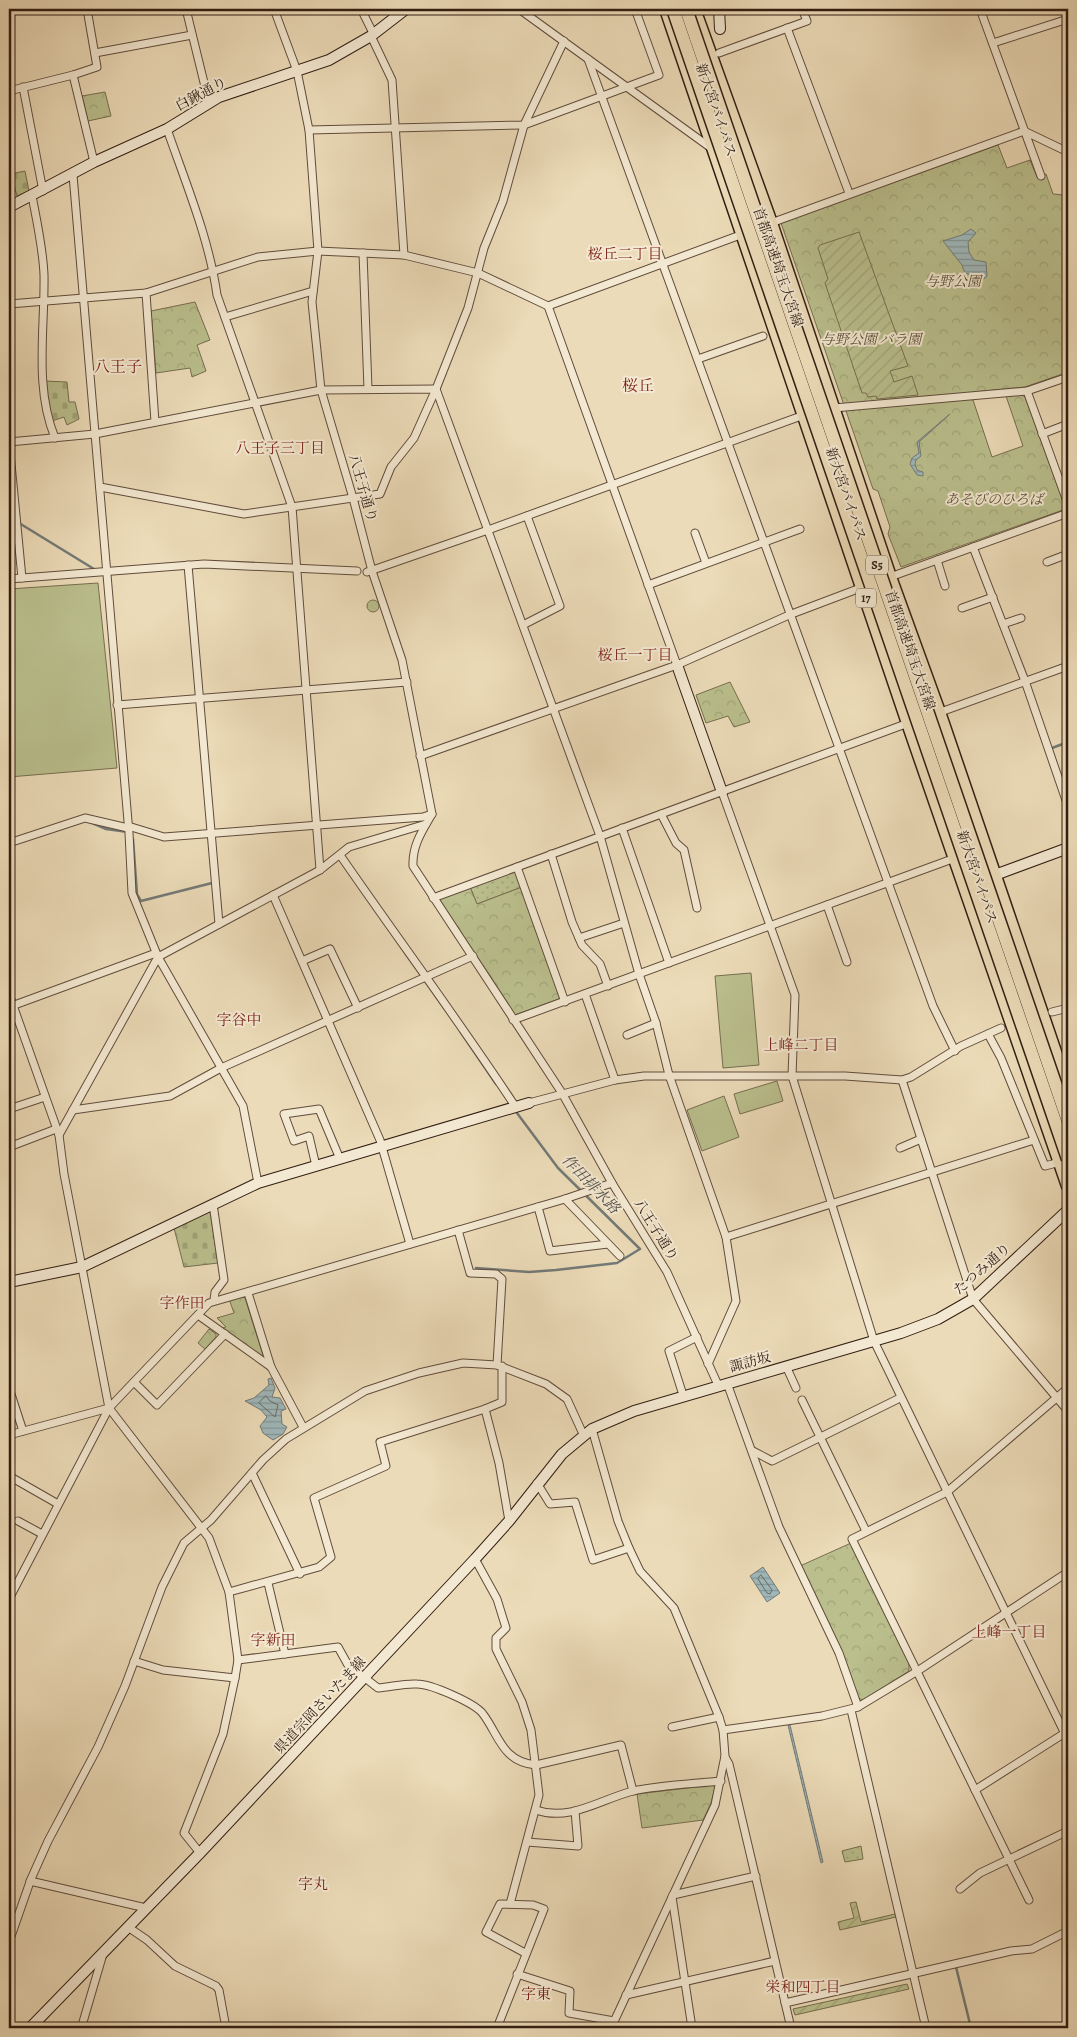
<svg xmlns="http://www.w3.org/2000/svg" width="1077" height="2037" viewBox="0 0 1077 2037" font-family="Alegreya,'Noto Serif JP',serif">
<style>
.grass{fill:url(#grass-dots);stroke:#766e50}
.forest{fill:url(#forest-crowns);stroke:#766e50}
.cemetery{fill:url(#cemetery-stones);stroke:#766e50}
.garden{fill:url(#garden-furrows);stroke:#766e50}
.pitch{fill:#babf8d;stroke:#766e50}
.water{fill:url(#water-rules);stroke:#737a77}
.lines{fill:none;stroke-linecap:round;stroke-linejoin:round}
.shore{stroke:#686a66;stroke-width:1}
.stream{stroke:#737a77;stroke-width:2.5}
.street-casing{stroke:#604c3c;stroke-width:9}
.secondary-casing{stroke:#311d12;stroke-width:12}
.highway-casing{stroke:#311d12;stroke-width:15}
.street{stroke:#f3e8d1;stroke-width:7}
.secondary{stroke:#f3e8d1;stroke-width:10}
.highway{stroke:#ecdbb8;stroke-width:12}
.highway-bridge-casing{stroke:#311d12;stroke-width:15;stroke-linecap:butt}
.highway-bridge{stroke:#ecdbb8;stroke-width:12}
.labels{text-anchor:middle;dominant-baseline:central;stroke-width:4;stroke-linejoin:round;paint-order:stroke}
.shield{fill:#f3e8d1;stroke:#6b5a4b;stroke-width:1}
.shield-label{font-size:12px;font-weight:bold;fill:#311d12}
.street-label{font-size:14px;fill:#311d12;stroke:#f3e8d1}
.park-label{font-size:14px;font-style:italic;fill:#5a4e37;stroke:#f3e8d1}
.neighbourhood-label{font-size:15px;fill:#7a1f14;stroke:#f3e8d1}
.water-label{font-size:15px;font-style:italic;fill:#524c45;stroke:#f3e8d1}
.quarter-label{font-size:16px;fill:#7a1f14;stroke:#f3e8d1}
</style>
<defs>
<pattern id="grass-dots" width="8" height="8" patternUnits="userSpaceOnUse" patternTransform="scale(1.25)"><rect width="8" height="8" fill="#babf8d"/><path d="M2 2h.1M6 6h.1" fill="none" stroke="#a0a479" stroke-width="1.8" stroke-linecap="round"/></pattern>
<pattern id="forest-crowns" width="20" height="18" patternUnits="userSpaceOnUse" patternTransform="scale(1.25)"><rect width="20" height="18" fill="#babf8d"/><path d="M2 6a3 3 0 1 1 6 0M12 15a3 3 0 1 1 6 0" fill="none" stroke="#a0a479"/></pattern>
<pattern id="cemetery-stones" width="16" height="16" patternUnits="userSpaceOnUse" patternTransform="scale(1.25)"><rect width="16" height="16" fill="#babf8d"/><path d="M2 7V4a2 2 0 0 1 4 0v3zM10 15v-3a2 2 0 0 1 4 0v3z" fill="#a0a479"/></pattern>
<pattern id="garden-furrows" width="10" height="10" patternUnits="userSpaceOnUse" patternTransform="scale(1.25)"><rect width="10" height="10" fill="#babf8d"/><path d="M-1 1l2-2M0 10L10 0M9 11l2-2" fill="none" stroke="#a0a479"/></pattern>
<pattern id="water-rules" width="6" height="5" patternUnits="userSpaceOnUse" patternTransform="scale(1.25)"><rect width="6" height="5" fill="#9fb8bb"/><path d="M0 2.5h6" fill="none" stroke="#829597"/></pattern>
</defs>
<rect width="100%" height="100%" fill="#ecdbb8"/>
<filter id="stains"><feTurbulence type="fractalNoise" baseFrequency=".004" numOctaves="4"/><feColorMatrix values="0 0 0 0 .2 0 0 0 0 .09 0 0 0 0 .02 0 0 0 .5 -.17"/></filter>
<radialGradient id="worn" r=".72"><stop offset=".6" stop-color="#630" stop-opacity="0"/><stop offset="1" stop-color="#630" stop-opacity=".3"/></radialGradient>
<g class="grass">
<path d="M516,871L522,887L477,904L470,887Z"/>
<path d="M861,1846L863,1859L845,1862L842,1851Z"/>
</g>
<g class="forest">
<path d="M105,92L111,116L88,121L82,96Z"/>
<path d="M998,145L1007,168L1030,160L1037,177L1046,174L1053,194L1063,195L1068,199V372L1025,387L974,392L973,400L992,457L1023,446L1006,396L1022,395L1025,397L1065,506L1063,510L901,567L888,534L890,527L878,491L873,489L781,223Z"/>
<path d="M195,302L210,340L197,345L206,371L192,377L190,368L156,373L151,311Z"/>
<path d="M730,682L750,722L734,727L728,716L706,723L696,695Z"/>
<path d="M470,887L477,904L522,887L560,994L559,999L512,1016L491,977L438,901L439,897Z"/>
<path d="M242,1296L245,1298L263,1355L260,1357L222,1328L226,1327L217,1318L234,1313L229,1299Z"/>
<path d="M209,1329L216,1334V1337L205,1349L198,1343Z"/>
<path d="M851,1543L909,1660V1671L863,1700L858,1698L800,1566Z"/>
<path d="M713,1785L715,1788L711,1803L703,1820L642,1828L637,1794Z"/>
</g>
<g class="cemetery">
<path d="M25,171L29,191L17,196L11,174Z"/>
<path d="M44,381L67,382L69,402H75L79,419L67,425L64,417L52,421Z"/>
<circle cx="373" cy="606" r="6"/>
<path d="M210,1211L218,1263L184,1267L174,1228Z"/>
</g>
<g class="garden">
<path d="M859,232L908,366L890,371L894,382L912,376L918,395L877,399L876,396L868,397L866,393H862L825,283L828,279L818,248L820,245Z"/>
<path d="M856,1902L861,1922L895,1914L896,1917L840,1930L838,1922L854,1918L850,1903Z"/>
<path d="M907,1984L909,1989L795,2015L793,2009Z"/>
</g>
<g class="pitch">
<path d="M98,583L117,768L9,777V589Z"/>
<path d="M751,973L759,1065L723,1068L715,976Z"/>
<path d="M777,1081L783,1101L740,1114L734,1094Z"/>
<path d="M724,1096L739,1137L702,1151L687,1110Z"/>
</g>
<g class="water">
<path d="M971,229L976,233L968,242L969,252L974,260L986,262L987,276L984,279L965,273L962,265L943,241L962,235Z"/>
<path d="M950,414L919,442L921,456L916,460L915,464L917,470L923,472V476L917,475L910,464L912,458L919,453L917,442Z"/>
<path d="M271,1378L275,1388L272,1397L280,1398L286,1409L281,1411L282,1424L287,1427L283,1434L273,1440L263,1433L260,1426L267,1417L261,1410L245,1401L254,1398L269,1385L268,1379Z"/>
<path d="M763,1567L780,1593L767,1602L750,1576Z"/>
<path d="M788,1725H790L823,1862L821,1863Z"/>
</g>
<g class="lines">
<g class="shore">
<path d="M266,1396L270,1401L278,1405L275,1417L259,1403Z"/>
<path d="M761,1575L772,1590L770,1594L767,1593L758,1579Z"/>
</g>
<g class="stream">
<path d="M19,523L94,569"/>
<path d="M1052,748L1068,742"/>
<path d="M1065,806L1068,814"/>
<path d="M90,822L106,829L128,832"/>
<path d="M133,839L137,894L141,901L212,883"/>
<path d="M460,1031L496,1084"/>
<path d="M476,1268L529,1272L556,1270L617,1263L640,1249L558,1168L514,1109"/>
<path d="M956,1967L971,2028"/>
</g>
<defs>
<g id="street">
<path d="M186,9L209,103"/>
<path d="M274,9L297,71L309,130L318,251L312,302L321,390L353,498L372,571L402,660L432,814C422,831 412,846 413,866L562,1093L612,1183L667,1272L718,1385"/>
<path d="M361,9L373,33"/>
<path d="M519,9L711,148"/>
<path d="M980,9L1041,176"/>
<path d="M1066,9L1068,12"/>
<path d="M787,28L849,193"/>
<path d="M371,36L392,80L404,255"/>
<path d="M993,43L1068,19"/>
<path d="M95,53L192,35"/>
<path d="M719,53L807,21L802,9"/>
<path d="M588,59L933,1006L955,1051"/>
<path d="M73,75L94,162"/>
<path d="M23,87L43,191"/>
<path d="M9,91L73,75L97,67L87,9"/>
<path d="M167,129C186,184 209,238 217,295L292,507L320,870"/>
<path d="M309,130L524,125L659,75L635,9"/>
<path d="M73,175L129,833L132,893L158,957L243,1106L258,1183"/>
<path d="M32,196C37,222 43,249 44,275C45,329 34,387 55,438"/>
<path d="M771,223L1024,131L1068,152"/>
<path d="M363,253L368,389"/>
<path d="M146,293L155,422"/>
<path d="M9,304L146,293L258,257L318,251L404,255L478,273L548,306L743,234"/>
<path d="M548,306L677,665"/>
<path d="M225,317L313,291"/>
<path d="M698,359L763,336"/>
<path d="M1027,391L1068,504"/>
<path d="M834,408L1027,391L1068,377"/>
<path d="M1042,434L1068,424"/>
<path d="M9,442L95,434L321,390L436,389L600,836L639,974L656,1023L669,1075L726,1237L736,1301L708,1364"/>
<path d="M9,443L22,578"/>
<path d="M100,487L244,514L380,494L391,467L414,438L436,389L468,308L484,248L503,201L524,125L564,41"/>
<path d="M695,533L706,563"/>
<path d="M973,547L1025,681L1068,806"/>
<path d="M937,560L945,586"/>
<path d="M1047,562L1068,554"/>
<path d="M188,565L219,924"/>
<path d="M367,572L488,530L804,415"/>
<path d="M890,577L1068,513"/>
<path d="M9,579L204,564L357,571"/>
<path d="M648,585L800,529"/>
<path d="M962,608L993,597"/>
<path d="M1003,624L1021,618"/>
<path d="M523,625L560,606L527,516"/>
<path d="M117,705L407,682"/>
<path d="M938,713L1068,666"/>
<path d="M420,756L677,665L789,615L863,587"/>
<path d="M722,792L795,995L792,1076L874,1341L1068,1740"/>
<path d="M661,814L676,843L684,850L697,908"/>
<path d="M128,826L164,837L423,817L432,814"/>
<path d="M622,828L669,963"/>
<path d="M9,843L85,818L128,828"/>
<path d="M551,854L572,922L582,945L600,964L608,986"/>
<path d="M340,855C398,939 459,1021 515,1106"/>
<path d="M517,867L565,1002"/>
<path d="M273,895L380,1140L410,1244"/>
<path d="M433,898L911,722"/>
<path d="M827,905L847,962"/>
<path d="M579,938L624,923"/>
<path d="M302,961L330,949L358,1008"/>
<path d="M9,994L59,1135L64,1174L109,1408L209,1538L229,1592L238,1660L235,1678L223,1734L184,1833L200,1853"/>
<path d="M585,994L615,1080"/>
<path d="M9,1007L156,953"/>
<path d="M1052,1012L1068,1008"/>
<path d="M513,1020L955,858"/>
<path d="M988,1034L1001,1058L1045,1166L1060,1162"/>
<path d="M627,1035L656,1023"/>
<path d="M902,1080L973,1299L1068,1411"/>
<path d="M529,1103L615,1080L644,1076H845L902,1080L911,1077L961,1046L1001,1028"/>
<path d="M9,1109L45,1097"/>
<path d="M73,1110L170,1096L221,1068L473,956"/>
<path d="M59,1135L158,957L320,870L349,847L426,824"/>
<path d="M9,1147L56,1129"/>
<path d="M900,1148L921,1139"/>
<path d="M316,1166L309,1136L294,1141L284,1114L319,1109L340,1159"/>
<path d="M565,1199L620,1256"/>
<path d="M213,1204L224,1280L215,1292L214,1300"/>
<path d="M538,1207L550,1251L608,1244"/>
<path d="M458,1230L470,1273L496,1274L502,1279L497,1365"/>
<path d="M726,1237L1034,1140"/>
<path d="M248,1293L271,1367L303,1427"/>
<path d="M198,1315L271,1367"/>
<path d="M502,1366V1402L485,1409L499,1463L509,1521"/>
<path d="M786,1366L796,1388"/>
<path d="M134,1382L157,1405L225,1334"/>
<path d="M727,1383L779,1527L839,1653L858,1707"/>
<path d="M9,1388L23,1431"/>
<path d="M683,1395L669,1351L697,1337"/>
<path d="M802,1400L866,1531"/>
<path d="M592,1429L618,1521L629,1548L640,1571L674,1608L719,1717L723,1730L725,1756L715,1805L611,2028"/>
<path d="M9,1435L109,1408"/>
<path d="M753,1451L772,1461L900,1398"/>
<path d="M252,1473L300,1574"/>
<path d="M9,1476L58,1504"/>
<path d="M537,1483L550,1504L575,1502L593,1560L629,1548"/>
<path d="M18,1521L42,1534"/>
<path d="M475,1559L497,1599L506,1628L496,1638V1649L522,1702L531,1730L539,1795L510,1904"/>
<path d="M268,1583L285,1654"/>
<path d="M229,1592L319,1567L331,1557L314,1498L386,1466L380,1442L485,1409"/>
<path d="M9,1599L109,1408L209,1303L565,1199L612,1183"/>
<path d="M238,1660L338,1647L348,1665L378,1688C391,1687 405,1683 417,1684C431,1684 475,1703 483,1714C499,1735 502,1762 536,1765L621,1745L633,1791"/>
<path d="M134,1661L163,1670L235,1678"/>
<path d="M851,1710L926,2028"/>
<path d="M672,1727L719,1717"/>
<path d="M723,1730L822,1716L858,1707L916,1672L1068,1572"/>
<path d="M725,1757L729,1764L791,2028"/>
<path d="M975,1790L1068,1731"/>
<path d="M536,1810C570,1822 601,1799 633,1791C661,1785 692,1784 721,1781"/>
<path d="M527,1842L578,1846L575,1811"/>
<path d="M30,1881L146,1908"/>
<path d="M960,1889L980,1873L1068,1831"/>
<path d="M673,1895L756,1876"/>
<path d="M672,1897L692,2028"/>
<path d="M1029,1900L852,1539L947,1492L1068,1388"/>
<path d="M128,1927L147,1940L175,1966L216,1986L219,1990L226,2028"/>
<path d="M9,1942L31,1879L48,1841L98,1747L125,1686L162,1587L184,1543L211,1520L263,1460L286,1439L365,1391L419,1373L463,1363L497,1365L546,1384L567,1399L583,1434"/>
<path d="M517,1974L570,1991L569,2013L614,2021"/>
<path d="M626,1995L775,1961"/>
<path d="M785,2003L1011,1951L1032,1949L1068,1931"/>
<path d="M83,2028V2022L103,1954"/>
<path d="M497,2028L544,1909L533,1905L500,1904L486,1932L525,1953"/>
</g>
<g id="secondary">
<path d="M719,9L720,29"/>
<path d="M9,207L94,162L167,129L219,97L329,60L371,36L406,9"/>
<path d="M677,665L722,792"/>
<path d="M995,875L1068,848"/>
<path d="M9,1282L82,1267L258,1183L529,1103"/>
<path d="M30,2028L200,1853L475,1559L509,1521L562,1454L592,1429L634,1411L901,1333L938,1319L973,1299L1068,1210"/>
</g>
<g id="highway">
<path d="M666,9L908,723L1068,1186"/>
<path d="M694,9L771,223L890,577L939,712L1068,1090"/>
</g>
</defs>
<use href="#street" class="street-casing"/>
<use href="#secondary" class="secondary-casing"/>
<use href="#highway" class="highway-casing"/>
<use href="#street" class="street"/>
<use href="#secondary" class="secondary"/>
<use href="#highway" class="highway"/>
<defs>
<g id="highway-bridge">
<path d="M673,9L1068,1159"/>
<path d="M686,9L1068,1121"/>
</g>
</defs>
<use href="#highway-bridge" class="highway-bridge-casing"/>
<use href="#highway-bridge" class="highway-bridge"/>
</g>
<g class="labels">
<g class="shield">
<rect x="866" y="555.5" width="22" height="19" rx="4"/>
<rect x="856" y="588.5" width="20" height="19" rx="4"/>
</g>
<g class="shield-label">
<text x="877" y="565">S5</text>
<text x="866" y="598">17</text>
</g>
<g class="street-label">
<text transform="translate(201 94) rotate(-28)">白鍬通り</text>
<text transform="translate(716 110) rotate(71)">新大宮バイパス</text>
<text transform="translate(778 267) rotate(71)">首都高速埼玉大宮線</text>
<text transform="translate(363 488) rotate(74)">八王子通り</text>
<text transform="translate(846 494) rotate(71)">新大宮バイパス</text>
<text transform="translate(910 650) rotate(71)">首都高速埼玉大宮線</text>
<text transform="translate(977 877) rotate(71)">新大宮バイパス</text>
<text transform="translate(656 1230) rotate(58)">八王子通り</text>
<text transform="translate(982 1269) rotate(-41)">たつみ通り</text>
<text transform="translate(750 1362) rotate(-15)">諏訪坂</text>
<text transform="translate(320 1705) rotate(-47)">県道宗岡さいたま線</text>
</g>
<g class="park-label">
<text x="953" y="281">与野公園</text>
<text x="871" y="339">与野公園 バラ園</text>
<text x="994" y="499">あそびのひろば</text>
</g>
<g class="neighbourhood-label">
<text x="625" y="254">桜丘二丁目</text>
<text x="280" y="448">八王子三丁目</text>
<text x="635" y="655">桜丘一丁目</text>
<text x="239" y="1020">字谷中</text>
<text x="801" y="1045">上峰二丁目</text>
<text x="182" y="1303">字作田</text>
<text x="1009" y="1632">上峰一丁目</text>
<text x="273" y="1640">字新田</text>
<text x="313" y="1884">字丸</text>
<text x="803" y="1987">栄和四丁目</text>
<text x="536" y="1994">字東</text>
</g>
<g class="water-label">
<text transform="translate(591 1184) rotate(46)">作田排水路</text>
</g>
<g class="quarter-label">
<text x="118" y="367">八王子</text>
<text x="638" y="386">桜丘</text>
</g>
</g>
<rect width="1077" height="2037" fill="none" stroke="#ecdbb8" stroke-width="30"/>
<rect x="10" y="10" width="1057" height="2017" fill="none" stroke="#311d12" stroke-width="2.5"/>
<rect x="15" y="15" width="1047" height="2007" fill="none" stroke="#311d12"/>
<rect width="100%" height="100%" filter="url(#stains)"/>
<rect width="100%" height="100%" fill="url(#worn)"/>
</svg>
